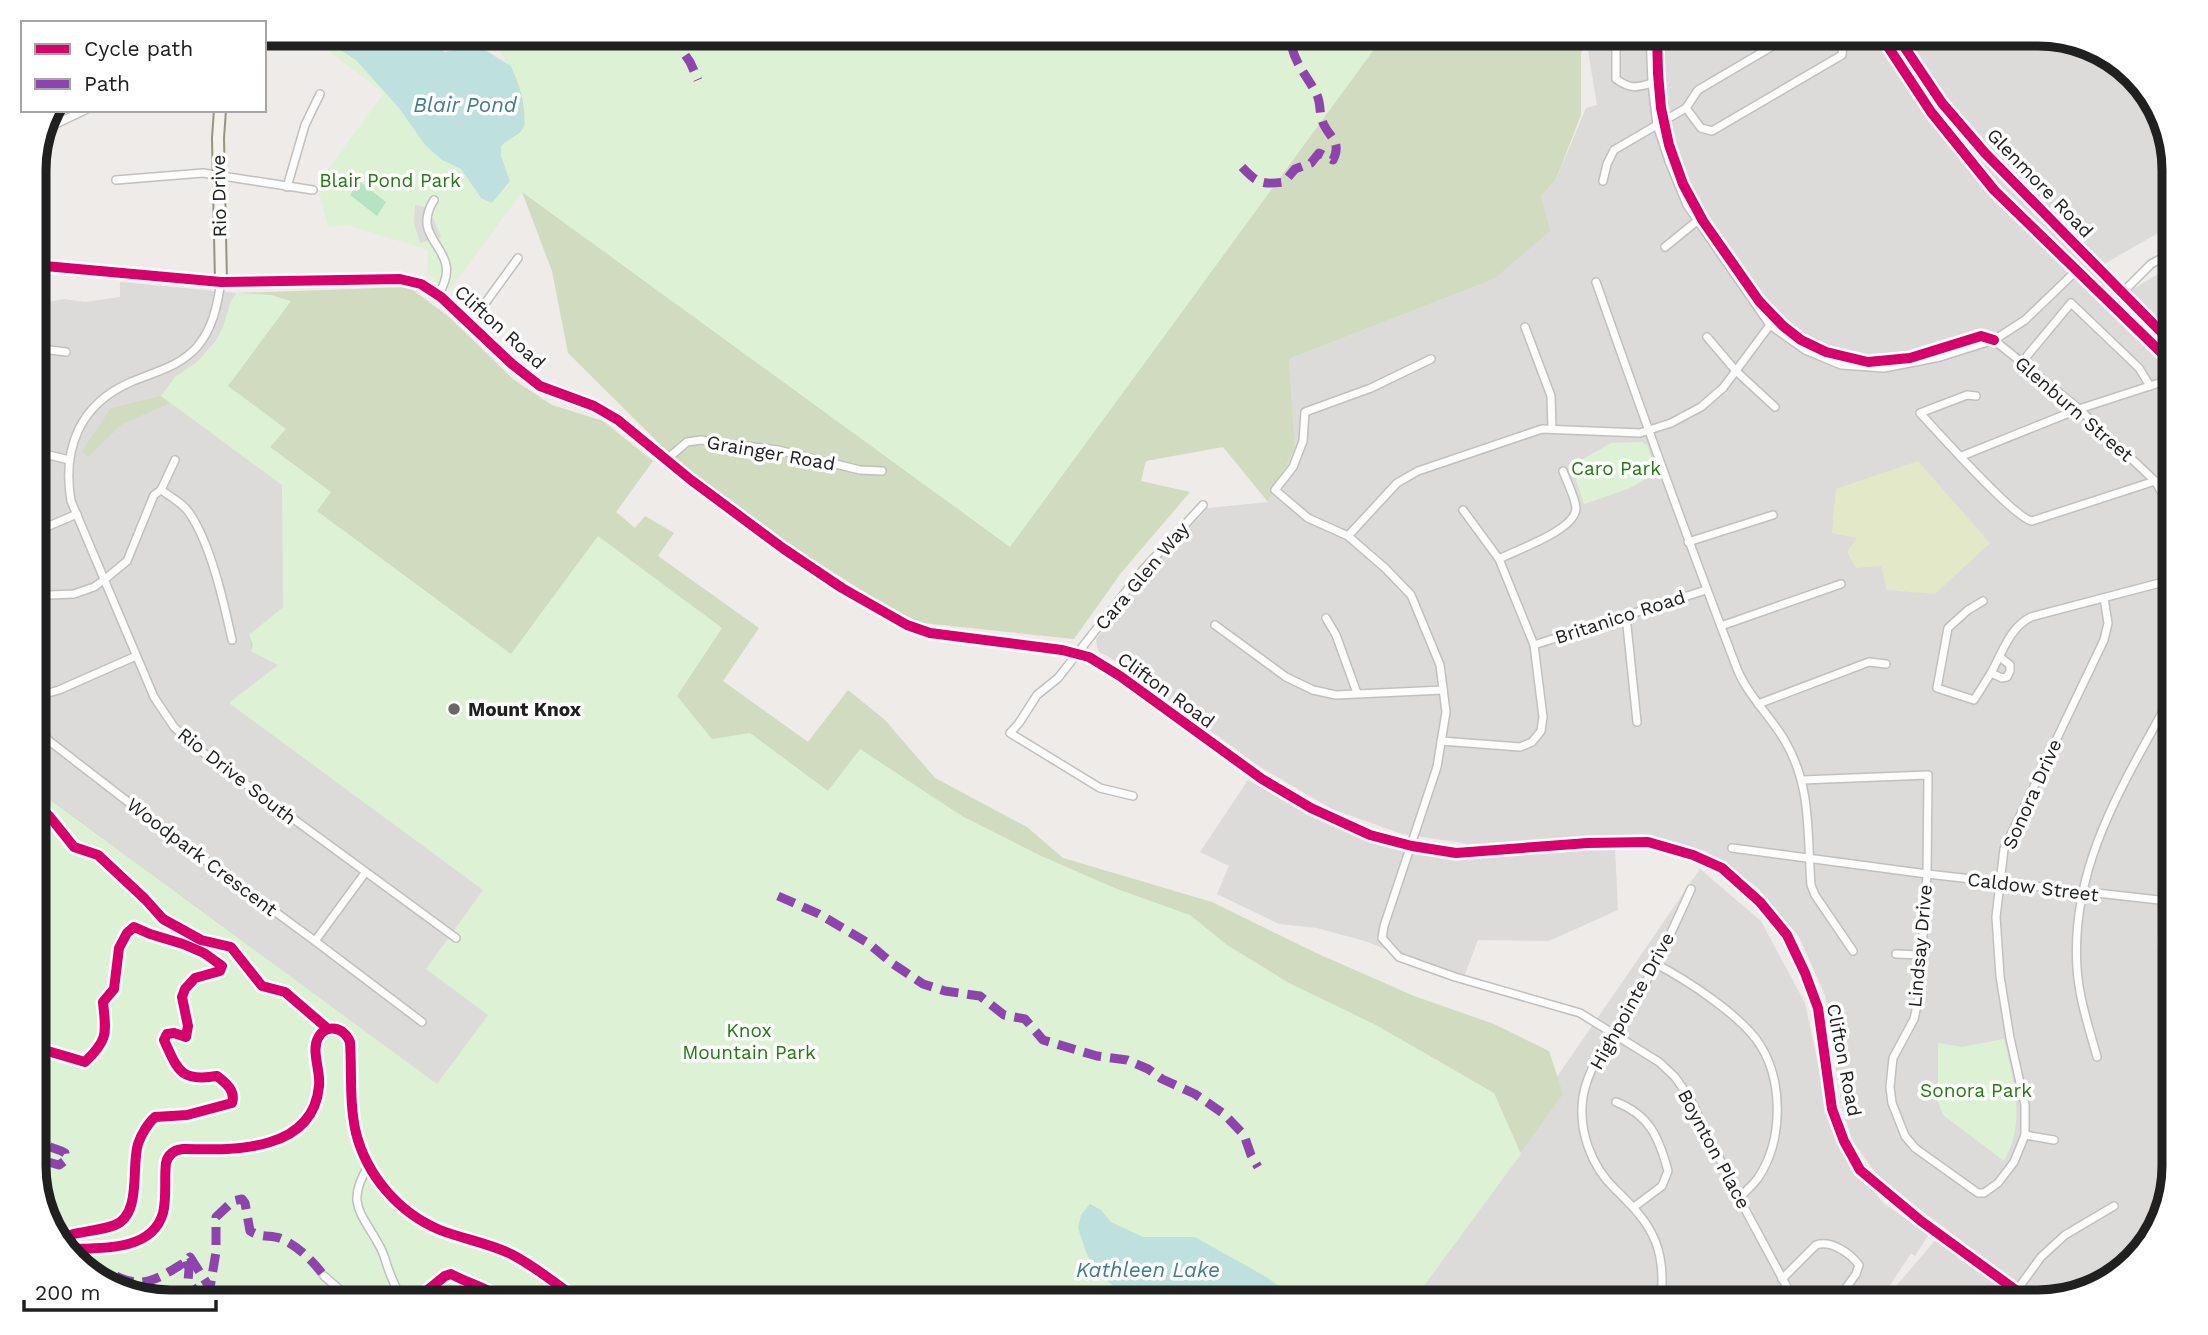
<svg xmlns="http://www.w3.org/2000/svg" width="2208" height="1335" viewBox="0 0 2208 1335" font-family="'Work Sans',sans-serif">
<style>
.residential{fill:#dddbda}
.grass{fill:#e3e9c8}
.forest{fill:#d0dbbf}
.park{fill:#ddf2d5}
.pitch{fill:#b5e3c3}
.parking{fill:#dcdbd9}
.water{fill:#bee0de}
.lines{fill:none;stroke-linecap:round;stroke-linejoin:round}
.street-casing{stroke:#c1c0bf;stroke-width:10}
.secondary-casing{stroke:#989481;stroke-width:14}
.street{stroke:#fcfcfc;stroke-width:7}
.secondary{stroke:#f4f2eb;stroke-width:10}
.quiet{stroke:#8e44ad;stroke-width:9;stroke-dasharray:18 9;stroke-linecap:butt}
.cycleway-casing{stroke:#fff;stroke-width:15}
.cycleway{stroke:#d6006c;stroke-width:10}
.poi-dot{fill:#686766;stroke:#fff;stroke-width:2.5}
.labels{text-anchor:middle;dominant-baseline:central;stroke-width:7;stroke-linejoin:round;paint-order:stroke}
.park-label{font-size:19px;fill:#237c10;stroke:#fff}
.street-label{font-size:19px;fill:#202020;stroke:#fff}
.poi-label{font-size:19px;font-weight:bold;fill:#202020;stroke:#fff;text-anchor:start}
.water-label{font-size:21px;font-style:italic;fill:#437c8e;stroke:#fff}
.rim{fill:none;stroke:#202020;stroke-width:9}
</style>
<rect width="100%" height="100%" fill="#eeebe8"/>
<g class="residential">
<path d="M1585,33H2038L2107,52L2156,101L2174,161V224L2097,268L2175,372V1165L2156,1234L2107,1283L2041,1301L1880,1179L1852,1140L1842,1108L1825,995L1799,937L1757,887L1705,851L1641,834L1476,845L1402,834L1332,809L1260,767L1111,658L1099,652L1097,646L1096,639L1136,586L1173,544L1208,508L1268,502L1295,448L1289,359L1494,279L1541,196L1556,179L1586,108L1597,105Z"/>
<path d="M2175,264V338L2128,292Z"/>
<path d="M120,282L237,293L231,301L223,327L215,342L197,362L175,377L161,396L282,485L283,607L251,651L278,665L230,703L483,890L488,1015L437,1085L34,788V305L64,299L85,302L120,297Z"/>
<path d="M1248,780L1296,807L1356,836L1453,858L1615,848L1618,910L1549,941L1478,940L1462,982L1368,942L1317,928L1279,924L1217,894L1229,866L1200,852Z"/>
<path d="M1700,869L1761,921L1805,1003L1833,1134L1883,1203L1925,1232L1879,1302H1402Z"/>
<path d="M1938,1237L2026,1302H1918L1897,1285Z"/>
</g>
<path class="grass" d="M1918,461L1990,543L1935,594L1887,590L1881,566L1856,568L1847,552L1857,538L1832,533L1836,489Z"/>
<g class="forest">
<path d="M489,33H1587L1581,54V115L1556,179L1541,196L1550,231L1494,279L1289,359L1295,448L1268,502L1223,447L1146,461L1141,481L1190,492L1121,573L1074,639L913,622L784,542L677,461L568,353L552,271L522,192L510,181L513,71Z"/>
<path d="M409,287L449,317L514,380L552,405L603,421L653,461L616,512L635,528L645,516L674,533L658,556L759,628L723,681L808,742L848,690L885,720L935,778L1027,827L1063,858L1212,902L1314,952L1414,996L1494,1024L1549,1051L1563,1094L1412,1302H592L52,1234L34,1174V787L437,1084L488,1015L426,969L483,890L229,703L278,665L251,651L249,635L283,607L282,485L170,403L122,424L88,457L82,451L111,408L161,396L175,377L197,362L215,342L223,327L231,301L237,293Z"/>
</g>
<g class="park">
<path d="M305,33H356L446,154L492,200L506,189L510,181C508,174 500,157 501,150C502,137 524,138 524,123C526,107 519,80 510,66C506,59 497,50 495,44C493,40 493,37 492,33H1386L1010,547L522,192L448,292L427,272L428,250L348,225L328,227L317,184L384,93Z"/>
<path d="M237,293L271,295L291,301L228,386L286,429L270,447L331,492L317,511L511,654L598,536L722,628L677,696L712,739L750,733L828,791L860,749L962,816L1039,855L1117,889L1190,915L1227,945L1289,983L1376,1025L1494,1093L1521,1154L1412,1302H170L101,1283L52,1234L34,1174V788L437,1084L488,1015L426,969L483,890L229,703L278,665L251,651L253,645L249,635L283,607L282,485L161,396L175,377L197,362L215,342L223,327L231,301Z"/>
<path d="M1642,442L1647,445L1657,473L1628,489L1584,504L1571,466L1611,443Z"/>
<path d="M2004,1039C2013,1080 2027,1121 2004,1161L1943,1115L1938,1101V1043L1962,1047Z"/>
</g>
<path class="pitch" d="M359,181L386,202L377,216L350,195Z"/>
<g class="parking">
<path d="M415,205L425,207L426,212L434,220L441,237L420,243L414,224Z"/>
<path d="M1921,1221L1932,1229L1915,1256L1903,1248Z"/>
</g>
<g class="water">
<path d="M314,33H411L445,52L467,48L485,50L511,66L523,100L522,108L525,124L520,132L504,143L501,147V156L510,181L492,203L481,198L461,169L442,160L425,145L399,108L356,60Z"/>
<path d="M1090,1204L1101,1210L1111,1222L1143,1237H1195L1268,1278L1299,1302H1137L1097,1274L1086,1252L1078,1228L1081,1215Z"/>
</g>
<g class="lines">
<defs>
<g id="street">
<path d="M1616,33V79C1630,89 1636,88 1652,83"/>
<path d="M1650,33L1652,83L1657,125L1669,161L1687,205L1770,325L1805,350L1841,365L1884,368L1940,357L1994,340L2025,320L2076,271"/>
<path d="M1686,108L1701,128L1712,131L1842,55L1843,44L1837,33"/>
<path d="M41,131L85,110"/>
<path d="M116,180L203,173L313,190"/>
<path d="M1603,181L1607,164L1614,150L1686,108L1698,90L1795,33"/>
<path d="M287,187L305,125L320,94"/>
<path d="M434,200C407,243 468,248 438,295"/>
<path d="M1665,247L1697,221"/>
<path d="M221,282C217,306 213,328 197,347C179,367 154,372 131,382C80,404 62,448 71,501L154,697L174,727L198,749L456,938"/>
<path d="M1596,282C1641,410 1687,538 1736,666C1746,694 1770,715 1785,741C1812,787 1807,834 1811,885L1815,895L1853,951"/>
<path d="M2122,293L2151,264L2175,251"/>
<path d="M470,324L518,258"/>
<path d="M1525,327L1551,396L1552,429"/>
<path d="M1707,337L1736,371L1775,407"/>
<path d="M1994,340L2079,409L2155,481L2175,515"/>
<path d="M34,348L66,352"/>
<path d="M2027,356L2071,303L2139,368L2150,386"/>
<path d="M1431,359L1371,388L1305,412L1303,441L1293,467L1275,490L1308,518L1348,536L1385,568L1411,595L1440,665L1446,712L1437,767L1384,926L1382,938L1399,957L1455,977L1580,1013L1659,1062L1675,1077L1689,1097L1739,1198L1795,1302"/>
<path d="M1976,396L1967,395L1920,413C1937,431 2015,519 2032,521L2155,481"/>
<path d="M34,447L45,454L69,460"/>
<path d="M1962,456L2079,409L2156,384L2164,382L2175,383"/>
<path d="M667,459L687,442L701,440L778,450L860,470L882,471"/>
<path d="M161,490C171,497 184,504 190,514C211,545 224,603 232,640"/>
<path d="M34,521L37,531L77,514"/>
<path d="M1348,536L1397,483L1418,471L1542,429L1640,433L1671,423L1701,407L1723,388L1770,325"/>
<path d="M1688,542L1773,515"/>
<path d="M1499,559C1516,550 1576,530 1576,508C1575,497 1567,482 1563,471"/>
<path d="M34,587L50,595L74,594L94,587L104,580L127,561L154,495L161,490L175,460"/>
<path d="M1983,601L1968,610L1948,628L1937,688L1974,700L1991,673"/>
<path d="M1626,616L1637,722"/>
<path d="M1326,618L1336,635L1357,693"/>
<path d="M1215,625L1286,677L1313,690L1336,695L1443,690"/>
<path d="M1721,626L1841,584"/>
<path d="M1534,645L1706,590"/>
<path d="M2000,657L2010,665V671L2007,677L2002,678L1991,673C2002,653 2010,627 2031,617L2175,579"/>
<path d="M34,697L59,690L136,656"/>
<path d="M1758,704L1869,662L1886,664"/>
<path d="M34,712L37,725L48,740L176,839L315,941L365,873"/>
<path d="M1441,741L1520,747L1532,742L1541,731L1543,717L1534,645L1499,559L1463,510"/>
<path d="M1802,780L1928,775L1927,874L1919,997L1914,1019L1893,1058L1890,1087L1892,1103L1905,1136L1915,1148L1978,1193H1984L1998,1183L2014,1162L2025,1135V1105L2010,1038L2000,976L1996,917L2004,849L2104,640L2108,623L2104,598"/>
<path d="M1133,796L1100,788L1010,733L1019,723L1037,695L1058,678L1142,571L1203,505"/>
<path d="M1732,848L1927,874L2168,901"/>
<path d="M315,941L422,1022"/>
<path d="M1896,954L1922,955"/>
<path d="M1656,964C1687,980 1735,1012 1756,1039C1784,1077 1784,1139 1758,1178C1753,1185 1745,1192 1739,1198"/>
<path d="M2097,1057C2089,1028 2079,999 2077,968C2070,862 2127,779 2175,689"/>
<path d="M1616,1102C1650,1115 1659,1138 1668,1171L1662,1186L1634,1207"/>
<path d="M2025,1135L2054,1140"/>
<path d="M369,1165C345,1203 361,1212 379,1245C384,1253 386,1263 389,1271C393,1282 398,1292 403,1302"/>
<path d="M67,1249C100,1248 152,1252 163,1213C167,1197 164,1179 166,1163C168,1154 174,1150 183,1149C232,1150 313,1153 319,1086C321,1072 311,1051 318,1038C326,1022 345,1028 350,1042C352,1072 349,1103 356,1133C367,1176 399,1213 440,1230C463,1239 488,1243 511,1254C536,1267 558,1285 581,1302"/>
<path d="M80,1249L82,1264"/>
<path d="M324,1276L354,1302"/>
<path d="M1782,1279L1816,1245C1831,1240 1850,1253 1859,1265L1856,1274L1836,1302"/>
<path d="M2017,1290L2041,1257L2065,1235L2114,1206"/>
<path d="M1423,1302H1427"/>
<path d="M1661,1302C1663,1278 1663,1255 1652,1234C1643,1216 1629,1203 1615,1189C1591,1166 1578,1130 1583,1097C1589,1059 1621,1026 1639,994C1659,960 1675,925 1691,889"/>
</g>
<g id="secondary">
<path d="M1879,33L1931,112L1994,190L2175,366"/>
<path d="M1895,33L1942,103L1985,153L2175,346"/>
<path d="M220,110L218,138L221,282"/>
<path d="M34,265L221,282L400,279L421,284L441,297L512,364L540,386L594,406L618,420L691,480L784,549L842,588L907,625L930,633L1062,650L1089,657L1120,676L1262,779L1311,808L1370,835L1412,846L1456,853L1588,843L1648,842L1693,855L1722,868L1760,902L1787,935L1805,973L1818,1008L1832,1109L1844,1141L1860,1170L1921,1221L2032,1302"/>
<path d="M2175,883C2159,924 2165,968 2175,1010"/>
</g>
</defs>
<use href="#street" class="street-casing"/>
<use href="#secondary" class="secondary-casing"/>
<use href="#street" class="street"/>
<use href="#secondary" class="secondary"/>
<g class="quiet">
<path d="M670,33L690,62L698,80"/>
<path d="M1242,167C1257,183 1262,185 1284,182L1295,169L1311,163L1319,153L1333,160C1343,140 1327,137 1322,120C1319,111 1321,102 1316,93C1304,71 1291,60 1290,33"/>
<path d="M778,896L819,914L868,943L893,964L923,984L945,991L980,996L1004,1015L1025,1019L1043,1040L1097,1056L1127,1060L1148,1069L1162,1079L1195,1094L1224,1114L1244,1135L1251,1155L1258,1167"/>
<path d="M34,1125C38,1132 39,1141 48,1146C54,1149 59,1149 65,1153L66,1160L59,1165L34,1158"/>
<path d="M187,1261L189,1269L188,1281L203,1302"/>
<path d="M90,1272C112,1269 122,1283 140,1282C156,1282 173,1269 187,1261L190,1257L210,1288L216,1252V1217L233,1201L242,1199L245,1203L250,1231C263,1239 271,1234 282,1239C298,1246 314,1262 324,1276"/>
</g>
<defs>
<g id="cycleway">
<path d="M1657,33L1658,73L1661,108L1669,145L1683,184L1703,221L1759,301L1783,326L1801,340L1826,352L1868,362L1910,358L1981,336L1994,340"/>
<path d="M1879,33L1931,112L1994,190L2175,366"/>
<path d="M1895,33L1942,103L1985,153L2175,346"/>
<path d="M34,265L221,282L400,279L421,284L441,297L512,364L540,386L594,406L618,420L691,480L784,549L842,588L907,625L930,633L1062,650L1089,657L1120,676L1262,779L1311,808L1370,835L1412,846L1456,853L1588,843L1648,842L1693,855L1722,868L1760,902L1787,935L1805,973L1818,1008L1832,1109L1844,1141L1860,1170L1921,1221L2032,1302"/>
<path d="M34,802L50,817L74,847L98,855L145,899L163,919L201,940L231,947L262,986L285,992L328,1029"/>
<path d="M2175,883C2159,924 2165,968 2175,1010"/>
<path d="M34,1047L85,1062C109,1039 106,1033 103,1002L114,989L119,948L127,933L134,927L150,934L183,944L204,953L222,966L220,971L195,978L185,989L182,997L188,1026L186,1037L174,1033L167,1034L164,1040C178,1071 181,1082 217,1076C226,1083 236,1091 232,1103L187,1115L155,1117C148,1123 141,1135 138,1144C131,1166 142,1214 115,1225C97,1232 75,1231 57,1239"/>
<path d="M67,1249C100,1248 152,1252 163,1213C167,1197 164,1179 166,1163C168,1154 174,1150 183,1149C232,1150 313,1153 319,1086C321,1072 311,1051 318,1038C326,1022 345,1028 350,1042C352,1072 349,1103 356,1133C367,1176 399,1213 440,1230C463,1239 488,1243 511,1254C536,1267 558,1285 581,1302"/>
<path d="M413,1302L445,1276L451,1274C469,1284 491,1289 506,1302"/>
</g>
</defs>
<use href="#cycleway" class="cycleway-casing"/>
<use href="#cycleway" class="cycleway"/>
</g>
<circle class="poi-dot" cx="454" cy="709" r="7"/>
<g class="labels">
<g class="park-label">
<text x="390" y="180">Blair Pond Park</text>
<text x="1616" y="468">Caro Park</text>
<text x="749" y="1030">Knox<tspan x="749" dy="22">Mountain Park</tspan></text>
<text x="1976" y="1090">Sonora Park</text>
</g>
<g class="street-label">
<text transform="translate(2040 183) rotate(46)">Glenmore Road</text>
<text transform="translate(219 196) rotate(-91)">Rio Drive</text>
<text transform="translate(500 327) rotate(42)">Clifton Road</text>
<text transform="translate(2074 409) rotate(41)">Glenburn Street</text>
<text transform="translate(771 453) rotate(10)">Grainger Road</text>
<text transform="translate(1142 576) rotate(-50)">Cara Glen Way</text>
<text transform="translate(1620 617) rotate(-18)">Britanico Road</text>
<text transform="translate(1166 690) rotate(36)">Clifton Road</text>
<text transform="translate(237 776) rotate(38)">Rio Drive South</text>
<text transform="translate(2032 794) rotate(-66)">Sonora Drive</text>
<text transform="translate(202 857) rotate(37)">Woodpark Crescent</text>
<text transform="translate(2033 887) rotate(7)">Caldow Street</text>
<text transform="translate(1920 946) rotate(-85)">Lindsay Drive</text>
<text transform="translate(1632 1001) rotate(-61)">Highpointe Drive</text>
<text transform="translate(1844 1060) rotate(79)">Clifton Road</text>
<text transform="translate(1714 1149) rotate(62)">Boynton Place</text>
</g>
<g class="poi-label">
<text x="468" y="709">Mount Knox</text>
</g>
<g class="water-label">
<text x="465" y="104">Blair Pond</text>
<text x="1148" y="1269">Kathleen Lake</text>
</g>
</g>
<path d="M0 0H2208V1335H0ZM170 46H2038A124 124 0 0 1 2162 170V1166A124 124 0 0 1 2038 1290H170A124 124 0 0 1 46 1166V170A124 124 0 0 1 170 46Z" fill="#fff" fill-rule="evenodd"/>
<path class="rim" d="M170 46H2038A124 124 0 0 1 2162 170V1166A124 124 0 0 1 2038 1290H170A124 124 0 0 1 46 1166V170A124 124 0 0 1 170 46Z"/>
<rect x="21" y="21" width="245" height="91" fill="#ffffff" stroke="#a6a6a6" stroke-width="2"/>
<rect x="35" y="44" width="35" height="10" fill="#d6006c" stroke="#a6a6a6" stroke-width="2"/>
<text x="84" y="56" font-size="21" fill="#202020">Cycle path</text>
<rect x="35" y="79" width="35" height="10" fill="#8e44ad" stroke="#a6a6a6" stroke-width="2"/>
<text x="84" y="91" font-size="21" fill="#202020">Path</text>
<path d="M24 1300v10h192v-10" fill="none" stroke="#202020" stroke-width="3.5"/>
<text x="35" y="1300" font-size="21" fill="#202020" stroke="#ffffff" stroke-width="5" paint-order="stroke">200 m</text>
</svg>
